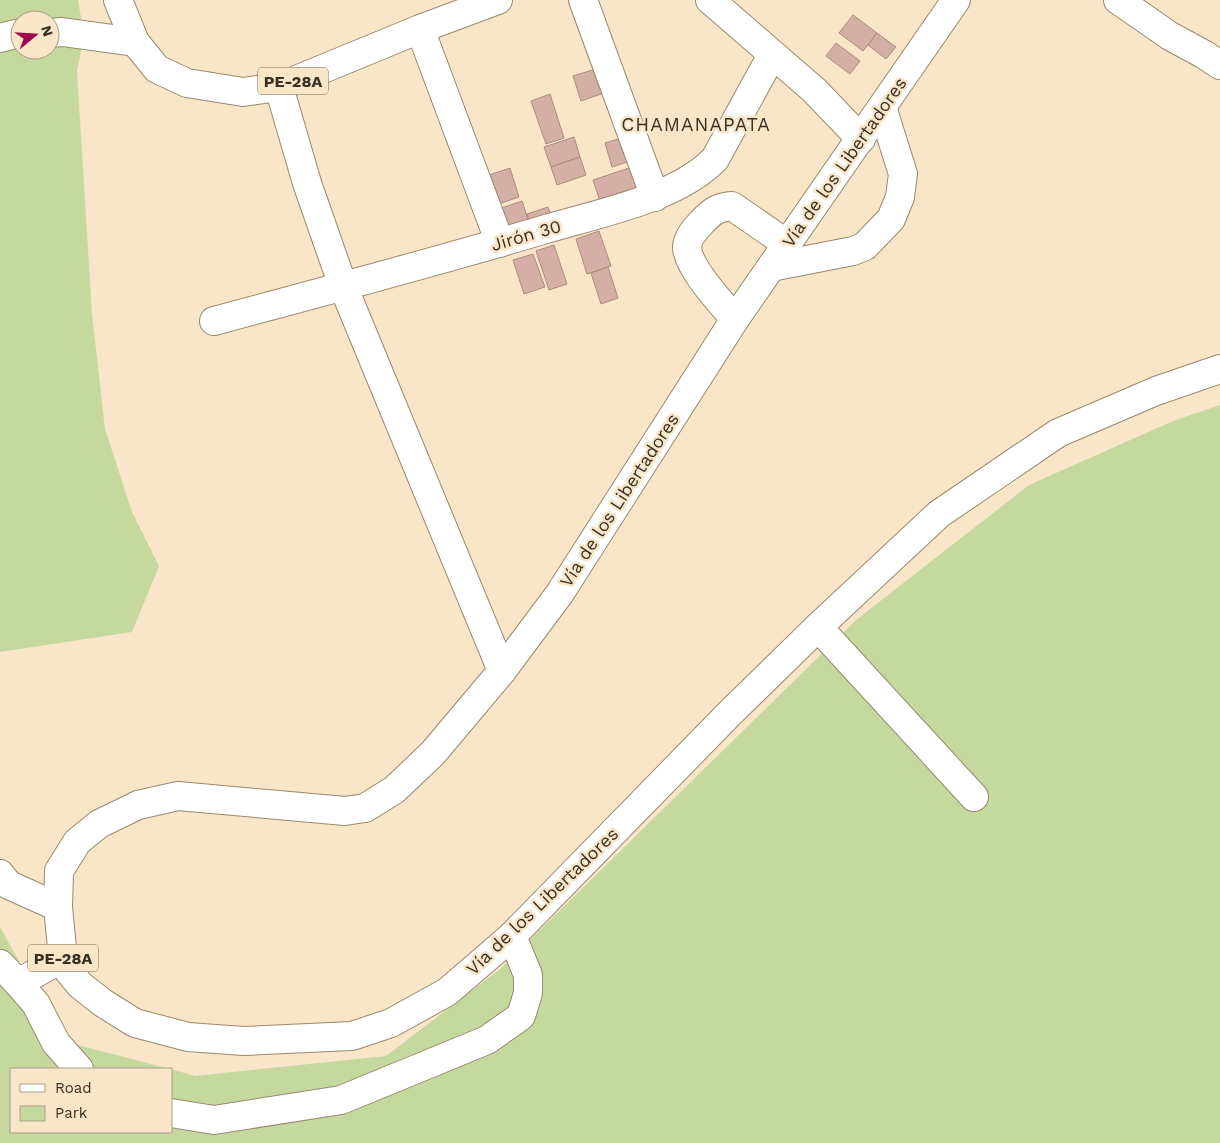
<svg xmlns="http://www.w3.org/2000/svg" width="1220" height="1143" viewBox="0 0 1220 1143" font-family="'Work Sans',sans-serif">
<style>
.green{fill:#c5d99e;fill-rule:evenodd}
.building{fill:#d3afa5;stroke:#ac8a80}
.lines{fill:none;stroke-linecap:round;stroke-linejoin:round}
.minor-casing{stroke:#9a886d;stroke-width:30}
.highway-casing{stroke:#9a886d;stroke-width:30}
.minor{stroke:#fff;stroke-width:28}
.highway{stroke:#fff;stroke-width:28}
.labels{text-anchor:middle;dominant-baseline:central;stroke-width:5;stroke-linejoin:round;paint-order:stroke}
.shield{fill:#f9e6c8;stroke:#726756;stroke-width:1}
.shield-label{font-size:16px;font-weight:bold;fill:#383025}
.street-label{font-size:18px;fill:#383025;stroke:#f9e6c8}
.neighbourhood-label{font-size:19px;letter-spacing:1px;fill:#383025;stroke:#f9e6c8}
</style>
<rect width="100%" height="100%" fill="#f9e6c8"/>
<g class="green">
<path d="M0,0H78L84,36L77,71L92,314L105,429L132,512L159,566L132,632L0,652ZM20,20H50V50H20Z"/>
<path d="M1220,405V1143H0V927L63,1041L170,1069H11V1132H171V1069L195,1076L386,1056L500,969L856,620L1029,485L1173,421Z"/>
</g>
<g class="building">
<path d="M853,15L877,33L863,51L839,33Z"/>
<path d="M877,33L896,47L886,59L868,45Z"/>
<path d="M836,43L860,61L850,74L826,56Z"/>
<path d="M599,68L607,92L581,101L573,76Z"/>
<path d="M550,94L564,138L546,144L531,101Z"/>
<path d="M574,137L580,157L551,167L544,147Z"/>
<path d="M625,137L633,160L612,167L605,143Z"/>
<path d="M580,157L586,175L557,185L551,167Z"/>
<path d="M635,166L644,193L602,207L593,180Z"/>
<path d="M510,168L519,197L493,206L483,177Z"/>
<path d="M522,201L531,228L502,238L493,211Z"/>
<path d="M548,207L553,221L531,228L527,214Z"/>
<path d="M599,231L611,266L587,274L576,239Z"/>
<path d="M554,245L567,284L549,290L536,251Z"/>
<path d="M533,254L545,287L524,294L513,260Z"/>
<path d="M608,267L618,298L601,304L591,273Z"/>
</g>
<g class="lines">
<defs>
<g id="minor">
<path d="M583,0L655,197"/>
<path d="M710,0L814,90L861,139"/>
<path d="M1118,0L1170,36L1205,55L1220,65"/>
<path d="M420,29L500,243"/>
<path d="M50,33L62,32L135,42"/>
<path d="M0,38L20,33"/>
<path d="M279,87L307,183L343,286L502,671"/>
<path d="M771,267L853,251L865,246L891,219L900,197L903,174L882,107"/>
<path d="M735,319C721,303 689,269 687,248C687,238 695,229 702,222C711,212 718,207 732,206L787,244"/>
<path d="M214,321C325,291 436,262 546,229C599,213 676,199 715,159L772,55"/>
<path d="M818,627L974,797"/>
<path d="M0,874L9,885L58,907"/>
<path d="M63,958L18,983L36,1004L56,1043L79,1069"/>
<path d="M0,964L18,983"/>
<path d="M171,1113L214,1120L341,1100L487,1040L521,1016L528,993V975L512,936"/>
</g>
<g id="highway">
<path d="M118,0L135,42L157,69L187,83L243,92L279,87L420,29L498,0"/>
<path d="M956,0L735,319L560,593L502,671L433,753L394,790L365,808L345,811L178,796L138,805L99,824L77,842L59,871L58,907L63,958L67,969L80,985L103,1003L135,1023L188,1037L244,1041L352,1036L391,1023L447,992L512,936L729,714L818,627L939,514L1058,433L1156,391L1220,369"/>
</g>
</defs>
<use href="#minor" class="minor-casing"/>
<use href="#highway" class="highway-casing"/>
<use href="#minor" class="minor"/>
<use href="#highway" class="highway"/>
</g>
<g class="labels">
<g class="shield">
<rect x="258" y="67.5" width="70" height="27" rx="4"/>
<rect x="28" y="944.5" width="70" height="27" rx="4"/>
</g>
<g class="shield-label">
<text x="293" y="81">PE-28A</text>
<text x="63" y="958">PE-28A</text>
</g>
<g class="street-label">
<text transform="translate(844 162) rotate(-55)">Vía de los Libertadores</text>
<text transform="translate(526 235) rotate(-16)">Jirón 30</text>
<text transform="translate(619 500) rotate(-57)">Vía de los Libertadores</text>
<text transform="translate(542 901) rotate(-44)">Vía de los Libertadores</text>
</g>
<g class="neighbourhood-label">
<text x="696" y="124">CHAMANAPATA</text>
</g>
</g>
<rect x="10" y="1068" width="162" height="65" fill="#f9e6c8" stroke="#ac9d87"/>
<rect x="20" y="1084" width="25" height="8" fill="#ffffff" stroke="#ac9d87"/>
<text x="55" y="1093" font-size="15" fill="#383025">Road</text>
<rect x="20" y="1106" width="25" height="15" fill="#c5d99e" stroke="#ac9d87"/>
<text x="55" y="1118" font-size="15" fill="#383025">Park</text>
<g transform="translate(35 35) rotate(72)"><circle r="24" fill="#f9e6c8" stroke="#ac9d87"/>
<path d="M0-4L9 19L0 12L-9 19Z" fill="#9f064d"/>
<text y="-8" font-size="14" font-weight="bold" text-anchor="middle" fill="#383025">N</text>
</g>
</svg>
